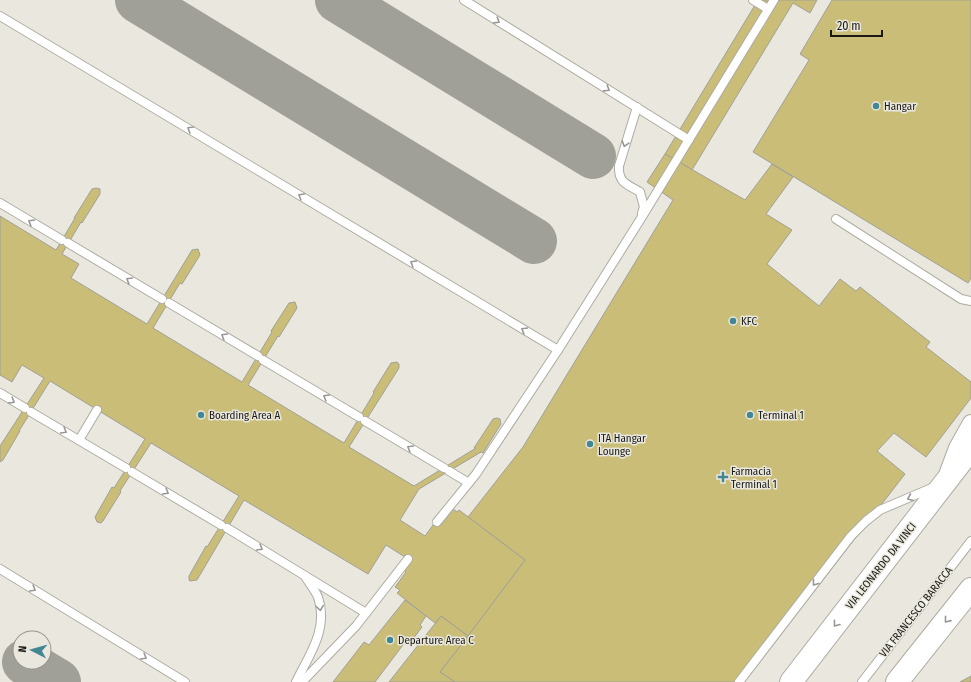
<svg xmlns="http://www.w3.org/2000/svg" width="971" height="682" viewBox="0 0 971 682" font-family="'Fira Sans Condensed',sans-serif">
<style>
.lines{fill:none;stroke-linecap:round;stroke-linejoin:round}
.taxiway{stroke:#a1a098;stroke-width:46}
.building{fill:#c9bd77;stroke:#a1a097}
.service-casing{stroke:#adaca2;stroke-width:10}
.minor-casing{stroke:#adaca2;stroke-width:18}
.secondary-casing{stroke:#adaca2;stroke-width:24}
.service{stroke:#fff;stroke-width:8}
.minor{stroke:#fff;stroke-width:16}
.secondary{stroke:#fff;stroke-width:22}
.oneway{stroke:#989796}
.poi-dot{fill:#438795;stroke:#eae8de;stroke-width:1.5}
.labels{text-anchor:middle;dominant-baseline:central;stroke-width:3;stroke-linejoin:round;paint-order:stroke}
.poi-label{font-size:11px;fill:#191815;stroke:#eae8de;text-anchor:start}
.street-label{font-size:11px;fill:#191815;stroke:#eae8de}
</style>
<rect width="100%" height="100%" fill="#eae8de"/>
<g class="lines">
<g class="taxiway">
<path d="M138,0L534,241"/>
<path d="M338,0L593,156"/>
<path d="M25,662L58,682"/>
</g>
</g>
<g class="building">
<path d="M758,0H817L810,13L793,3L692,170L665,154Z"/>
<path d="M832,0H971V278L968,283L753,152L809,60L800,54Z"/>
<path d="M665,154L745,200L772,164L793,177L766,214L792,230L767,264L819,306L840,279L856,291L860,287L930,342L926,347L971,382V398L926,457L894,433L877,451L905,474L744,682H455L440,672L525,560L468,517L523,447L673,200L647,182Z"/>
<path d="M96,188L100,189V194L82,223L81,222L62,254L79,264L71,278L147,324L192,250L198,249L200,255L182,284L180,283L153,328L242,382L272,332L271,331L289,303L295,302L297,308L279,337L278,336L248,385L344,443L374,393L373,392L391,363L397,362L399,364V368L349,447L414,486L476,448H474L493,419L497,418L500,419L501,424L483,453L481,452L419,489L400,520L425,536L436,521L441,525L453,509L457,512L459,510L525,560L468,636L441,616L435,623L397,593L400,590L395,587L406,572L402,569L405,557L386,545L368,574L244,500L197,580L190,581L189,580V576L206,546L207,547L239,496L151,443L120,491L121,492L103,521L101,523L97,522L95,517L112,487L114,488L145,439L50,381L19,431H20L3,460L0,462V446L44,378L22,365L12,382L0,375V216L56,250L75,218H74L92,189Z"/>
<path d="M405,600L426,616L420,625L422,627L413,639L409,637L375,682H333L364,642L369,645Z"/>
<path d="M441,616L468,636L440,672L455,682H389Z"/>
<path d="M971,676V682H960Z"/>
</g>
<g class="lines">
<defs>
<g id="service">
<path d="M464,0L689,140"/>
<path d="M753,0L768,9"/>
<path d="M0,16L558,350"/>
<path d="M637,107L619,166C618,183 627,184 640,192L644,207L642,213"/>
<path d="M0,203L62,240"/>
<path d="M836,219L961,299L971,301"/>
<path d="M68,243L162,299"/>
<path d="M169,303L258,356"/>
<path d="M263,360L359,417"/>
<path d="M0,393L25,408"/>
<path d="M31,412L126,468"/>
<path d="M365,421L444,468"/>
<path d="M79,440L97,410"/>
<path d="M449,471L469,483"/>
<path d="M132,472L221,525"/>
<path d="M437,522L476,474L558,350L640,220L774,0"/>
<path d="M227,528L366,613"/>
<path d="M0,569L185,682"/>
<path d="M296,682C309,655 329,629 318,597C315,590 309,583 305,576"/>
<path d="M302,682L356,626L408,559"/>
<path d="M739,682L851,536L866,521L880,510L934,487"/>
<path d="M862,682L971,541"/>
</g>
<path id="minor" d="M948,472L957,448L971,423"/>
<g id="secondary">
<path d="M791,682L971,449"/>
<path d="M897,682L971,589"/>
</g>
</defs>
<use href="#service" class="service-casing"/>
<use href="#minor" class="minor-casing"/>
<use href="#secondary" class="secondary-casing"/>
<use href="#service" class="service"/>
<use href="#minor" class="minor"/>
<use href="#secondary" class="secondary"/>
</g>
<defs><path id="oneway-chevron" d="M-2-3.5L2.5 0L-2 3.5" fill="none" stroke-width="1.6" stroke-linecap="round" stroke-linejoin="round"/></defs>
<g class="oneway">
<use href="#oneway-chevron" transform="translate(497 21) rotate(32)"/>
<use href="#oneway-chevron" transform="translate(607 89) rotate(32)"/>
<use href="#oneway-chevron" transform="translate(190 129) rotate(-149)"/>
<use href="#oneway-chevron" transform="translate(625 144) rotate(107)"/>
<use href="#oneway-chevron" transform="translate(301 196) rotate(-149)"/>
<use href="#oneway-chevron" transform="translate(31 222) rotate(-149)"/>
<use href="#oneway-chevron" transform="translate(413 263) rotate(-149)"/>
<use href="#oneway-chevron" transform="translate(129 280) rotate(-149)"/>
<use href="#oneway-chevron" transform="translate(524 330) rotate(-149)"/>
<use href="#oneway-chevron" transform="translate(224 336) rotate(-149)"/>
<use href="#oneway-chevron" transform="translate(326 397) rotate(-149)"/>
<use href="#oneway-chevron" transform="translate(12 401) rotate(31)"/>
<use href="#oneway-chevron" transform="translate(64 431) rotate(30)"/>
<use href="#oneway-chevron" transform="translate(410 448) rotate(-149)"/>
<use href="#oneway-chevron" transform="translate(166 492) rotate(31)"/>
<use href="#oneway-chevron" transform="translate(910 498) rotate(157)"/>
<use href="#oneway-chevron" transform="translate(260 548) rotate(31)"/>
<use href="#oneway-chevron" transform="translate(815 583) rotate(128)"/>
<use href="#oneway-chevron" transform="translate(33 589) rotate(31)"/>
<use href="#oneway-chevron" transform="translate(320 608) rotate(82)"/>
<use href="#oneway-chevron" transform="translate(947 620) rotate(129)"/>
<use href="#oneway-chevron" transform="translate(836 624) rotate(128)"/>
<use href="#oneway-chevron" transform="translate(144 657) rotate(31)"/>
</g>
<g class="poi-dot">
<circle cx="876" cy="106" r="4"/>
<circle cx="733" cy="321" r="4"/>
<circle cx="201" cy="415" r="4"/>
<circle cx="750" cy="415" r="4"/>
<circle cx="590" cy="444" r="4"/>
<path d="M721 471h4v4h4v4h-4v4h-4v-4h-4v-4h4z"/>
<circle cx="390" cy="640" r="4"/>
</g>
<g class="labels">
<g class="poi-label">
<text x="884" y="106">Hangar</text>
<text x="741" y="321">KFC</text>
<text x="209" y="415">Boarding Area A</text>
<text x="758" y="415">Terminal 1</text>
<text x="598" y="438">ITA Hangar<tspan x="598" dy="13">Lounge</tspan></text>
<text x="731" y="471">Farmacia<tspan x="731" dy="13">Terminal 1</tspan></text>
<text x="398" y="640">Departure Area C</text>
</g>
<g class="street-label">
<text transform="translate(881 566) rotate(-52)">VIA LEONARDO DA VINCI</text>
<text transform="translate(916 612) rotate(-52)">VIA FRANCESCO BARACCA</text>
</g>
</g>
<g transform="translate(32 650) rotate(276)"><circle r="19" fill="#eae8de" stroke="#96958e"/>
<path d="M0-3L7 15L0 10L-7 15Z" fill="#438795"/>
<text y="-6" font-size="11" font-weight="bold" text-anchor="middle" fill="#191815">N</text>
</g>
<path d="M831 30v6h51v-6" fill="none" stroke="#191815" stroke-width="2"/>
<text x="837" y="30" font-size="12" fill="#191815" stroke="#eae8de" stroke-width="3" paint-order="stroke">20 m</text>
</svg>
